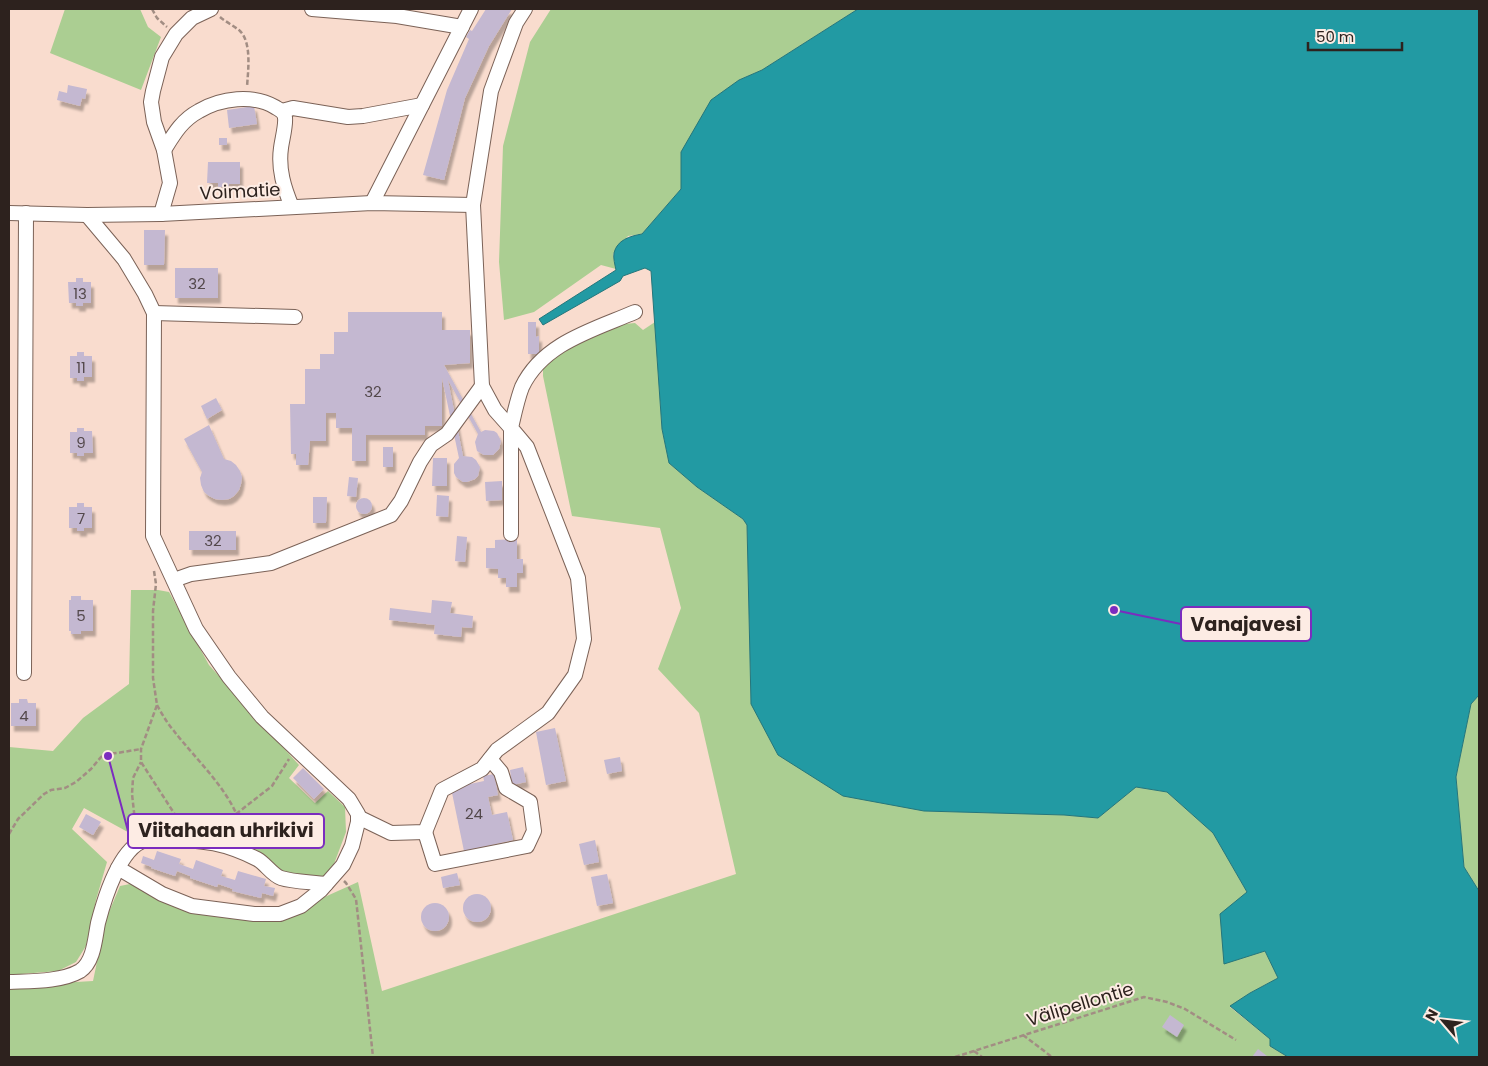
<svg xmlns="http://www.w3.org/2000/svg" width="1488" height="1066" viewBox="0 0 1488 1066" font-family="Poppins,sans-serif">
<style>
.green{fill:#abce92}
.water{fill:#229aa3;stroke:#25767b}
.building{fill:#c4b8d1;filter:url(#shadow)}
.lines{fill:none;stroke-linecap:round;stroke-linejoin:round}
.minor-casing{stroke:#7b6257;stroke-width:16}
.path{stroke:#a28d83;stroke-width:2.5;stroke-dasharray:5 2.5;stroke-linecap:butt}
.minor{stroke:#fff;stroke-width:14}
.labels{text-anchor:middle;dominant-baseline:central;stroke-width:4;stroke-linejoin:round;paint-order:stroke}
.number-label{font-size:15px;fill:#53484b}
.street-label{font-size:18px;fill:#2d221e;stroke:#fdece4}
.leader{fill:none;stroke:#7b2cbf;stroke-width:2}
.callout-dot{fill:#7b2cbf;stroke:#fdece4;stroke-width:2}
.callout{fill:#fdece4;stroke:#7b2cbf;stroke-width:2}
.callout-label{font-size:19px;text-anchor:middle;font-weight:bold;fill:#2d221e}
</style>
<defs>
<filter id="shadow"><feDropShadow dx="3" dy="5.5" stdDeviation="1" flood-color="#0004"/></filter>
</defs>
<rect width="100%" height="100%" fill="#f9dcce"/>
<g class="green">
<path d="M65,9H140L148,27L161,37L141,90L50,53Z"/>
<path d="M551,9H858L762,70L739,80L681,152V189L642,234L628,236L613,254L616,269L601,265L534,312L504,320L499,262L503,146L530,42Z"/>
<path d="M655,322L662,429L669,463L697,487L743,519L747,525L751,704L924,811L1064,815L1098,818L1136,787L1167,792L1213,833L1247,892L1224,963L1265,951L1278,978L1250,993L1230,1007L1270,1039V1046L1288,1057H9V986L93,981L106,919L120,886L135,883L180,909L271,921L358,882L382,991L736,874L699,713L658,669L681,608L660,528L572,516L543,376V363L571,343L614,325L635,323L643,330Z"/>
<path d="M131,590H158L169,592L209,665L299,765L289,778L315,803L328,791L345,807L346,832L334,864L323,877L280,872L260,853L213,836L163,833L135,836L84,808L72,829L107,862L96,900L86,946L76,962L58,971L9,975V747L53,751L83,718L129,684Z"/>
<path d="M1479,695V891L1464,867L1456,777L1471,704Z"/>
</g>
<path class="water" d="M858,9H1479V695L1471,704L1456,777L1464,867L1479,891V1057H1288L1270,1046V1039L1230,1006L1250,993L1278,978L1265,951L1224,964L1220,914L1247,892L1213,833L1167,792L1136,787L1098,818L1064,815L924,811L843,796L778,755L751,704L747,525L743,519L697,487L669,463L662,429L651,271L645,268L623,276L620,281L543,325L539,319L616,270C615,265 613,258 614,253C617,240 630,236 642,234L681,189V152L711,100L739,80L762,70Z"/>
<g class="building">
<path d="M486,9H512L489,46L465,98L444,180L423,175L447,90L469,39L466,37L470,30L472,31Z"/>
<path d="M68,85L87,89L85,99L82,98L80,106L57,100L59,91L67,93Z"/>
<path d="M254,106L257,124L229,128L227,110Z"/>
<rect x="219" y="138" width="8" height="7"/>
<path d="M208,162H240V184H229V187H218V183H207Z"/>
<path d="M144,230H165L164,265H144Z"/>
<rect x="175" y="268" width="43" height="30"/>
<path d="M76,278H83V282H91V303H83V306H76V303H69L68,282H76Z"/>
<path d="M348,312H442V330H470V363L444,365L481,432L485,430L494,431L497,433L501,441L499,449L493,455H484L477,451L475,442L478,434L448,380L463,456L472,457L476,460L480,467L478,476L475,479L467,482H463L456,477L454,473V464L459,458L442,378V426H425V435H366V461H352V428H336V413H326V441H310L308,465H296V454H291L290,404H305V369H320V354H334V332H348Z"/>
<path d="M528,322H536V337L539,336V354H528Z"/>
<path d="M77,352H84V356H92V377H84V381H77V378H70V356H77Z"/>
<path d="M216,398L222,410L207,419L201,406Z"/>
<path d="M209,425L224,459L231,461L236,465L240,471L242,477L241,484L239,490L234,496L229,499L222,500L215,499L209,496L204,492L201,485L200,478L202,472L184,439Z"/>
<path d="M77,428H84V431H92L93,453H84V456H77V453H70V432H77Z"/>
<rect x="383" y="447" width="10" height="20"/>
<path d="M433,458H447V486H432Z"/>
<path d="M349,477L358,478L356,497L347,496Z"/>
<path d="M502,481V500L486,501L485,482Z"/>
<path d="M437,495L449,496L448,517L436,516Z"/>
<path d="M313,497H327L326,523H313Z"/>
<circle cx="364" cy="506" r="8"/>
<path d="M77,503H84V507H92V528H84V531H77V528H69V507H77Z"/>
<rect x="189" y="531" width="47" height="19"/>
<path d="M457,536L467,537L465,562L455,561Z"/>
<path d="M517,539V559H523V573H517V587H506V578H498V569L486,568V548H495V540Z"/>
<path d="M71,596H81V600H93V631H81V634H71V631H69V600H71Z"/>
<path d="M432,600L452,602L450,613L473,616L472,628L462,627L461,637L434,634L435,625L389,620L390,608L431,613Z"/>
<path d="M19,699H27L28,703H36V726H11V703H19Z"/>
<path d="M555,728L566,781L546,785L536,732Z"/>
<path d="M620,757L622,771L607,774L604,760Z"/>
<path d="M523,767L526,782L512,785L510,770Z"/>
<path d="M303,768L324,789L314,799L293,778Z"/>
<path d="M494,774L498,795L488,797L492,815L507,812L513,840L464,851L451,788L484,781L483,776Z"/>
<path d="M86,814L101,822L93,835L79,827Z"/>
<path d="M595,840L599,862L584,865L579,844Z"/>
<path d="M157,851L181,859L179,864L193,869L196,860L223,870L221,876L235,880L238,871L266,879L264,886L275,888L273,896L262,893L261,898L232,891L233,889L218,884L217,887L190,878V876L177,871L175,876L151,868L152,867L141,863L143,856L154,860Z"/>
<path d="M457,873L460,885L443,888L441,877Z"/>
<path d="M607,874L613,903L597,906L591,877Z"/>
<circle cx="477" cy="908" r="14"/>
<circle cx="435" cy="917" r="14"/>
<path d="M1170,1015L1184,1025L1177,1037L1162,1027Z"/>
<path d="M1258,1049L1267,1056L1266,1057H1252Z"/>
</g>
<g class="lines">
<defs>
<g id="minor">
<path d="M312,9L397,16L462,27"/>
<path d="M282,111L293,108L348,117L363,116L422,105"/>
<path d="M164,150C174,134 182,120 199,111C221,98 253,94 275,107C280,110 285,112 285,118C286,125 282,140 281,148C278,169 284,188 292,207"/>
<path d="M372,203L471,9"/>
<path d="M9,213L87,215L161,214L372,203L473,205"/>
<path d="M161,214L170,183L164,150L154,122L151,102L153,91L162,57L176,34L192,18L211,9"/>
<path d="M87,215L124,259L145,294L154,313L153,536L196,629L229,677L262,717L349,799L358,814V822L352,846L343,865L321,890L301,906L280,914H254L192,906L162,894L118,868"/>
<path d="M154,313L295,317"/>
<path d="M511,534V428L495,410L482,386L473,205L491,91L516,23L525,9"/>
<path d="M174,580L191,574L271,563L391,515L401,501L420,462L431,445L447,434L482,386"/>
<path d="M24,673L26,213"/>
<path d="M358,817L391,833L425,832L442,790L482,769L497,750L548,713L575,675L584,639L578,578L527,447L511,428C514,415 517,400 522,387C543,343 593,330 635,312"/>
<path d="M425,832L435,864L527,846L534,831L530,802L506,788L501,772L490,759"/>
<path d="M9,982C30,981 61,982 80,971C94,962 95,938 98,923C104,900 120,846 146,840C153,838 162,840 169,840C204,840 225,843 257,859C265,863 272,875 281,878C293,882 313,882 326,884"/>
</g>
</defs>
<use href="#minor" class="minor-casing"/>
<g class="path">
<path d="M152,9L157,18L167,27"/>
<path d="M220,17C226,22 234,26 240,31C252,43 248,71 247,87"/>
<path d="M154,571L156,584L153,611V678L157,705L141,749V762L183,827"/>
<path d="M157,705C162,714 167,723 174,731C195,759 243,802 242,839"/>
<path d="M236,814L272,786L289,759"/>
<path d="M136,830L132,794L133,778L141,762"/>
<path d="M9,834L18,819L44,794L51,790L65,788L76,782L91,769L101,757L108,754L117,753L141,749"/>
<path d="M344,881L346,883L356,899L373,1057"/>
<path d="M1023,1035L1052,1057"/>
<path d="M974,1051L982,1057"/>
<path d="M955,1057L1144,997L1167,1002L1185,1009L1236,1040"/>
</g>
<use href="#minor" class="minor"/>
</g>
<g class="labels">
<g class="number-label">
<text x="197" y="283">32</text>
<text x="80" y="293">13</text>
<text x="81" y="367">11</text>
<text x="373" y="391">32</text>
<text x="81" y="442">9</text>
<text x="81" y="518">7</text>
<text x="213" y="540">32</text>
<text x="81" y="615">5</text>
<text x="24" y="715">4</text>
<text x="474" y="813">24</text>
</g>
<g class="street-label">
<text transform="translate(240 191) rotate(-3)">Voimatie</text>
<text transform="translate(1080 1004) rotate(-17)">Välipellontie</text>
</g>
</g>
<path class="leader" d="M1114 610L1181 624M108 756L128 831"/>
<g class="callout-dot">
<circle cx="1114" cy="610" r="5"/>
<circle cx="108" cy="756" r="5"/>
</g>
<g class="callout">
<rect x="1181" y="607" width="130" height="34" rx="5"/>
<rect x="128" y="814" width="196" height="34" rx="5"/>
</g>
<g class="callout-label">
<text x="1246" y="631">Vanajavesi</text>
<text x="226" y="837">Viitahaan uhrikivi</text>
</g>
<rect width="1488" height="1066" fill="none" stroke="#2d221e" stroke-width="20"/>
<g transform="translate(1443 1021) rotate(298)" stroke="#fdece4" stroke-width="4" paint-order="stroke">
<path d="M0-4L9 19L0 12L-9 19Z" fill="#2d221e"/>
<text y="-8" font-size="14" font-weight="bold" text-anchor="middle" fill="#2d221e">N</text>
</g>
<path d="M1308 42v8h94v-8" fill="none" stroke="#2d221e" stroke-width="2.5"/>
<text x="1316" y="42" font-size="15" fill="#2d221e" stroke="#fdece4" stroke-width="4" paint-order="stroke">50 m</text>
</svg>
